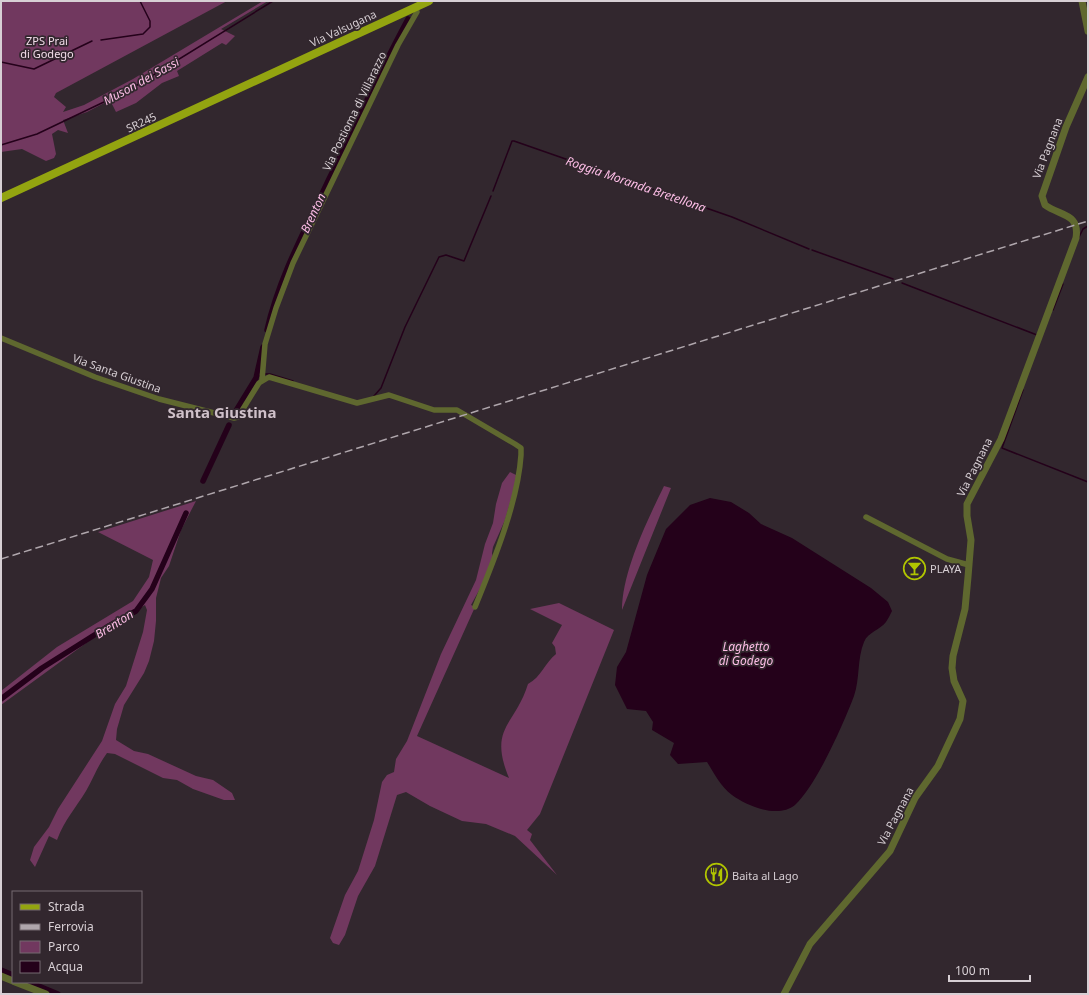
<svg xmlns="http://www.w3.org/2000/svg" width="1089" height="995" viewBox="0 0 1089 995" font-family="'Noto Sans',sans-serif">
<style>
.green{fill:#71385f}
.water{fill:#24011a}
.lines{fill:none;stroke-linecap:round;stroke-linejoin:round}
.stream{stroke:#24011a;stroke-width:1.5}
.canal{stroke:#24011a;stroke-width:5.5}
.minor{stroke:#5f682f;stroke-width:5.5}
.tertiary{stroke:#5f682f;stroke-width:7}
.primary{stroke:#93a410;stroke-width:8}
.rail{stroke:#afa6ac;stroke-width:1.5;stroke-dasharray:8 4;stroke-linecap:butt}
.labels{text-anchor:middle;dominant-baseline:central;stroke-width:3.5;stroke-linejoin:round;paint-order:stroke}
.street-label{font-size:11px;fill:#d7cfd4;stroke:#32272e}
.park-label{font-size:11px;fill:#f2dce9;stroke:#32272e}
.poi-label{font-size:11px;fill:#d7cfd4;stroke:#32272e;text-anchor:start}
.water-label{font-size:12px;font-style:italic;fill:#febee7;stroke:#32272e}
.district-label{font-size:15px;font-weight:bold;fill:#cfc0c9;stroke:#32272e}
</style>
<rect width="100%" height="100%" fill="#32272e"/>
<g class="green">
<path d="M1,1H227L56,93L54,97L66,107L63,112L84,105L133,79L263,1H268L221,29L235,36L226,45L222,43L177,71L179,76L162,83L136,103L116,112L110,100L87,112L63,120L68,133L58,130L52,134L56,154L54,158L46,161L22,149L1,152Z"/>
<path d="M510,472L518,476L505,520L493,547L492,553L494,563L471,605L475,607L417,736L509,778C488,727 515,726 528,684C541,677 545,663 556,654L555,647L552,643L562,625L530,609L559,603L614,630L540,814L527,830L532,834L530,840L557,875L515,836L486,824L462,821L430,806L406,792L397,795L375,866L358,896L345,935L339,945L333,943L330,938L345,895L358,871L374,820L382,782L387,775L394,772L396,759L407,741L441,654L476,580L485,544L493,523L496,504L502,483Z"/>
<path d="M664,486L671,488L622,610C622,572 647,521 664,486Z"/>
<path d="M196,501L181,530L169,566L161,578L156,598V621L154,641L149,661L144,673L124,705L117,729L116,740L134,751L148,754L196,776L213,780L232,793L235,800H224L193,789L177,780L163,778L115,754L107,753C98,765 93,779 86,791C75,809 65,819 57,840L49,836L35,867L30,860L34,847L49,827L58,809L102,741L115,704L126,686L143,632L147,610L145,605L93,638L1,705V691L57,647L133,601L149,577L153,560L98,532Z"/>
</g>
<path class="water" d="M710,498L731,502L749,513L761,524L792,538L871,588L888,602L892,611C890,615 888,619 886,622C880,630 868,632 864,642C857,659 860,679 854,696C844,723 816,786 795,805C778,819 747,806 732,795C721,787 714,773 707,762L678,764L670,755L674,743L652,730L653,722L646,711L627,709L615,685L617,667L626,652L647,575L666,529L690,505Z"/>
<g class="lines">
<g class="stream">
<path d="M101,40L143,34L150,27V21L140,1"/>
<path d="M1,62L34,69L92,41"/>
<path d="M1,145L37,134L129,90L273,1"/>
<path d="M493,191L512,141H514L732,217L809,249"/>
<path d="M1079,237L1083,229L1088,226"/>
<path d="M812,250L893,279"/>
<path d="M902,283L1037,335"/>
<path d="M1053,310L1063,284"/>
<path d="M264,374H270L293,381"/>
<path d="M256,378L261,375"/>
<path d="M1023,390L1002,448L1088,482"/>
<path d="M374,396L381,388L405,327L439,257L446,255L464,261L491,196"/>
</g>
<g class="canal">
<path d="M267,330C279,277 306,228 329,179C355,125 380,71 408,19"/>
<path d="M234,414L256,378L263,347"/>
<path d="M203,481L229,425"/>
<path d="M1,699L42,668L107,627L136,611L152,589L186,513"/>
<path d="M1,970L13,975"/>
<path d="M29,982L58,994"/>
</g>
<g class="minor">
<path d="M1,338L95,377L159,399L234,418L238,417L259,383L269,377L357,403L389,395L434,410H457L515,444L521,448V455C518,502 493,563 475,607"/>
<path d="M262,380L265,344L276,308L293,263L398,45L417,12L416,7"/>
<path d="M866,517L947,559L969,565"/>
</g>
<g class="tertiary">
<path d="M1082,1L1088,31"/>
<path d="M1,976L13,981"/>
<path d="M15,982L46,994"/>
<path d="M784,994L810,944L890,851L915,798L938,766L960,719L963,701L954,681L952,668L953,656L965,609L968,577L971,540L967,516V504L1001,439L1076,238C1080,213 1060,216 1045,205L1042,196L1066,127L1088,77"/>
</g>
<path class="primary" d="M1,198L429,1"/>
<path class="rail" d="M1,559L1088,221"/>
</g>
<defs>
<symbol id="bar-ring" viewBox="-11 -11 22 22"><circle r="9.5" fill="#32272e" stroke="#b1c500" stroke-width="1.5"/><path d="M-6-5H6L.8 .8V4.5H3.5V6h-7V4.5H-.8V.8Z" fill="#b1c500"/></symbol>
<symbol id="restaurant-ring" viewBox="-11 -11 22 22"><circle r="9.5" fill="#32272e" stroke="#b1c500" stroke-width="1.5"/><path d="M-5-6h1v4h1v-4h1v4h1v-4h1v5L-1.5 .5V6h-2V.5L-5-1ZM5-6V6H3V1.5H1.5Q1.5-4 5-6Z" fill="#b1c500"/></symbol>
</defs>
<g fill-rule="evenodd">
<use href="#bar-ring" x="902" y="556" width="25" height="25"/>
<use href="#restaurant-ring" x="704" y="862" width="25" height="25"/>
</g>
<g class="labels">
<g class="street-label">
<text transform="translate(343 28) rotate(-25)">Via Valsugana</text>
<text transform="translate(354 111) rotate(-64)">Via Postioma di Villarazzo</text>
<text transform="translate(141 122) rotate(-25)">SR245</text>
<text transform="translate(1047 148) rotate(-69)">Via Pagnana</text>
<text transform="translate(117 373) rotate(20)">Via Santa Giustina</text>
<text transform="translate(974 467) rotate(-63)">Via Pagnana</text>
<text transform="translate(895 816) rotate(-62)">Via Pagnana</text>
</g>
<g class="park-label">
<text x="47" y="40">ZPS Prai<tspan x="47" dy="13">di Godego</tspan></text>
</g>
<g class="poi-label">
<text x="930" y="568">PLAYA</text>
<text x="732" y="875">Baita al Lago</text>
</g>
<g class="water-label">
<text transform="translate(141 81) rotate(-29)">Muson dei Sassi</text>
<text transform="translate(636 184) rotate(19)">Roggia Moranda Bretellona</text>
<text transform="translate(313 213) rotate(-65)">Brenton</text>
<text transform="translate(114 624) rotate(-32)">Brenton</text>
<text x="746" y="646">Laghetto<tspan x="746" dy="14">di Godego</tspan></text>
</g>
<g class="district-label">
<text x="222" y="412">Santa Giustina</text>
</g>
</g>
<rect width="1089" height="995" fill="none" stroke="#d7cfd4" stroke-width="4"/>
<rect x="12" y="891" width="130" height="92" fill="#32272e" stroke="#746a70"/>
<rect x="20" y="904" width="20" height="6" fill="#93a410" stroke="#746a70"/>
<text x="48" y="911" font-size="12" fill="#d7cfd4">Strada</text>
<rect x="20" y="924" width="20" height="6" fill="#afa6ac" stroke="#746a70"/>
<text x="48" y="931" font-size="12" fill="#d7cfd4">Ferrovia</text>
<rect x="20" y="941" width="20" height="12" fill="#71385f" stroke="#746a70"/>
<text x="48" y="951" font-size="12" fill="#d7cfd4">Parco</text>
<rect x="20" y="961" width="20" height="12" fill="#24011a" stroke="#746a70"/>
<text x="48" y="971" font-size="12" fill="#d7cfd4">Acqua</text>
<path d="M949 975v6h81v-6" fill="none" stroke="#d7cfd4" stroke-width="2"/>
<text x="955" y="975" font-size="12" fill="#d7cfd4" stroke="#32272e" stroke-width="3" paint-order="stroke">100 m</text>
</svg>
